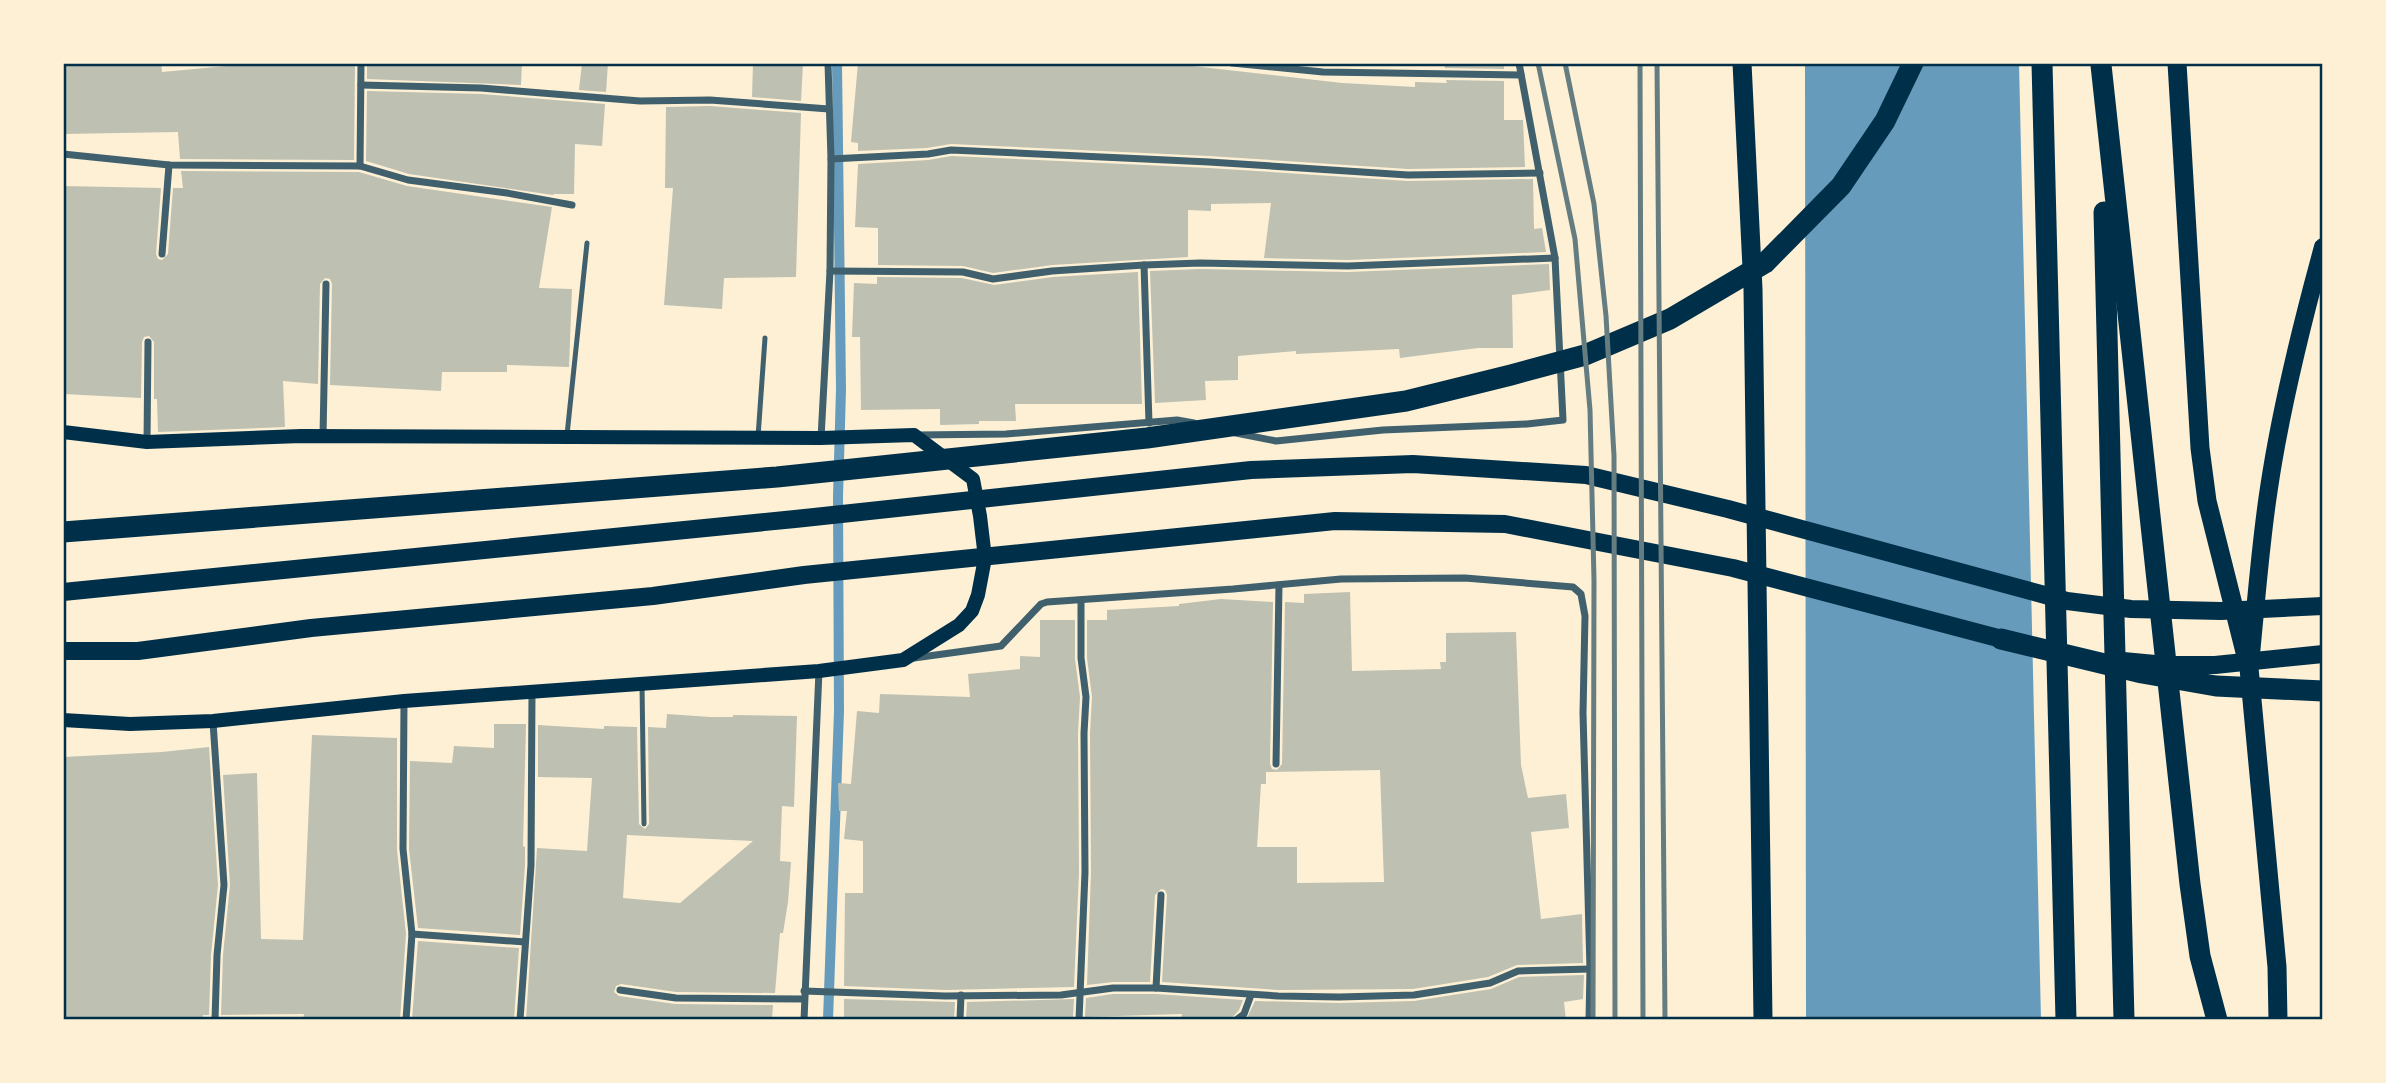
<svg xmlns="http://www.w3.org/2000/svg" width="2386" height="1083" viewBox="0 0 2386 1083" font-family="Manrope,sans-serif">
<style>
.water{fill:#669bbc}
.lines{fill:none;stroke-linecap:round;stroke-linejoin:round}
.stream{stroke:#669bbc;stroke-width:10}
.building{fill:#bec0b2;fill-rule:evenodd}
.service{stroke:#3f606c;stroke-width:5}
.minor{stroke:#3f606c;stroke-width:7}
.secondary{stroke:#003049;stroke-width:14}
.primary{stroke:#003049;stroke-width:18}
.trunk{stroke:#003049;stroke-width:19}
.motorway{stroke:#003049;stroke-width:21}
.rail{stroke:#657d81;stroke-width:5}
.neatline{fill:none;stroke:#003049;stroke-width:2.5}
</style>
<rect width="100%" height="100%" fill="#fdf0d5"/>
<path class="water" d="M1805,63H2019L2041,1020H1806Z"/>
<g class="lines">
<path class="stream" d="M828,1020L839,711L838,497L841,389L837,63"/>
</g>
<g class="building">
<path d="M63,63H161L162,72L227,66V63H355L354,160L180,159L178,132L63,134Z"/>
<path d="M367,63H522L521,85L367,79Z"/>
<path d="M582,63H608L606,92L579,90Z"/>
<path d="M753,63H803L801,101L752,97Z"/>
<path d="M858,63H1166L1342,83L1415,87V82L1447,83L1446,80L1504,81V120H1523L1525,167L1408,169L1209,156L951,144L927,148L858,151V143L851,142Z"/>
<path d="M1444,63H1504V69L1445,68Z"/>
<path d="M367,91L481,94L605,104L602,146L575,144L574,194H554L553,195L409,174L366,161Z"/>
<path d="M710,106L801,113L796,277L724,278L722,309L664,305L673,188H665L666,107Z"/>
<path d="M951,156L1209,168L1408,181L1533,179L1534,229L1542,228L1546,252L1348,260L1264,258L1271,203L1211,204V211L1188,210V257L1052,265L993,273L963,266L878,265V228L855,227L858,164L928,160Z"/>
<path d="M181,171L359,172L407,186L552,207L539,288L572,289L569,367L507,365V372H442L441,391L330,385L332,284L330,279L325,278L320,284L318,384L283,381L285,427L158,432L157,399H154V342L149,336L144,337L142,342L141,398L63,394V186L161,188L156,254L158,259L162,260L168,254L173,188H183Z"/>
<path d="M1549,264L1550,290L1512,295L1513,348H1478L1400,358L1399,349L1296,354V351L1238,356V380L1205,381L1206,400L1155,403L1150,271L1200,269L1348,272Z"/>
<path d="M1138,272L1142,404H1015L1016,421H979V424L940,425V409L861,410L860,337H852L854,283L877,284V277L962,278L994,285L1053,277Z"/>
<path d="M1350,592L1352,671L1441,669L1440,662H1446V633L1516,632L1521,765L1528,798L1566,794L1569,828L1531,832L1541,919L1582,914L1583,963L1517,965L1488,977L1413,989L1278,990L1162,982L1167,895L1165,890L1161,889L1155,895L1150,982H1113L1087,985L1091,872L1090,733L1092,697L1087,658V620H1107V610L1179,606V604L1221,599L1273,602L1270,764L1272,769L1277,770L1282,764L1285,602L1304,603V594ZM1380,770L1384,882L1297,883V847H1257L1261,784H1266V772Z"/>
<path d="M1040,620H1075V659L1080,697L1078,733L1079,872L1074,987L945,990L844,986L845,893H863V841L844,839L847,811H839L838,783L851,784L857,711L879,713L880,694L970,697L968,674L1020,669V656L1040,657Z"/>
<path d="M667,714L710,717H733V715L797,716L794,807L782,806L780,861L791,862L788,902L783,933H780L775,993L676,992L621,984L616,986L614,992L619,996L675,1004L773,1005L772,1020H526L537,848L587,851L592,778L538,777V725L604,729V726L637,727L639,824L645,829L649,824L648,727L666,728ZM627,835L753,841L680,903L623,898Z"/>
<path d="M494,724H526L523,846L525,847V865L520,935L418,928L409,849L410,761L452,763L454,746L494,748Z"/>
<path d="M312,735L397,738V850L406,934L400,1020H303L304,1014L221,1015L223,955L230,885L223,775L257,773L261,939L303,940Z"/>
<path d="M209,747L218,885L211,955L209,1015H203V1020H63L66,941L63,940V757L162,752Z"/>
<path d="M418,941L519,948L514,1020H412Z"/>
<path d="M1584,975L1583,999L1564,1002L1566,1020H1246L1255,1001L1339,1003L1414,1001L1491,989L1519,977Z"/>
<path d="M1113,994H1156L1243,1000L1239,1010L1230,1020H1181L1182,1014L1085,1017L1086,998Z"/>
<path d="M844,999L955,1002L954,1020H844Z"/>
<path d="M1074,999L1073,1017H1057V1020H966L967,1002Z"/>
</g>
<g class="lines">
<g class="service">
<path d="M567,435L587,243"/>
<path d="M758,437L765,338"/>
<path d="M642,685L644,824"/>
</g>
<g class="minor">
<path d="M1232,63L1323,72L1521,75"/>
<path d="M361,85L481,88L640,101L710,100L829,109"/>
<path d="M63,154L169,165L360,166L408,180L507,193L572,205"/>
<path d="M831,159L928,154L951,150L1209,162L1408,175L1540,173"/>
<path d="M360,166L361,63"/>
<path d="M162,254L169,165"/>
<path d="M1144,265L1149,423"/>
<path d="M830,271L963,272L993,279L1052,271L1144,265L1200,263L1348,266L1555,258"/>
<path d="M1236,433L1276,441L1383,430L1527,424L1563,420L1555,258L1519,63"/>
<path d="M916,435L1006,434L1177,420L1194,423"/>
<path d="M323,436L326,284"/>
<path d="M821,438L830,271L831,159L828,63"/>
<path d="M147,442L148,342"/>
<path d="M914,658L1001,646L1041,604L1047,602L1233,589L1341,579L1465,578L1573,587L1581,594L1585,616L1583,713L1590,969L1589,1020"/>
<path d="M404,701L403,849L412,934L406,1020"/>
<path d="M213,722L224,885L217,955L215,1020"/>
<path d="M1276,764L1279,585"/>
<path d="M412,934L525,942"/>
<path d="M1156,988L1161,895"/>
<path d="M620,990L676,998L804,999"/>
<path d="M804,991L945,996L1061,995L1113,988H1156L1278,996L1339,997L1414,995L1490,983L1518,971L1590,969"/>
<path d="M520,1020L531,865L532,693"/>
<path d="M804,1020L819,671"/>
<path d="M960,1020L961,995"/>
<path d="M1079,1020L1085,872L1084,733L1086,697L1081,658V600"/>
<path d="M1236,1020L1244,1014L1251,995"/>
</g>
<path class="secondary" d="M63,432L147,442L301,436L821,438L914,435L973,479L980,516L985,558L978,595L972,611L959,625L903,660L819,671L404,701L213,721L130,724L63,720"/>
<g class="primary">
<path d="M63,592L795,519L1251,470L1413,464L1586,475L1728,509L2067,601L2131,609L2221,611L2323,606"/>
<path d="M63,651H138L311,628L653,596L804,575L1335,521L1505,524L1733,568L2013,642"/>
<path d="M2123,661L2166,665H2215L2323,654"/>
<path d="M2250,664C2256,605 2260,546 2269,488C2281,407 2301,327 2323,247"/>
</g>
<g class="trunk">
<path d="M1742,63L1753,289L1763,1020"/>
<path d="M2177,63L2200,448L2207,501L2249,668L2277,967L2278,1020"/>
</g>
<g class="motorway">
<path d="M2042,63L2066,1020"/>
<path d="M2101,65L2190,884L2200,956L2217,1020"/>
<path d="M2104,212L2124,1020"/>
<path d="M63,532L777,477L1147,438L1406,401L1511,375L1585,355L1670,319L1765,263L1841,186L1885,121L1913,63"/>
<path d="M2001,639L2142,673L2216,686L2323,691"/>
</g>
<g class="rail">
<path d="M1538,63L1575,239L1590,410L1594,580L1593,1020"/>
<path d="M1565,63L1594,204L1606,316L1614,456L1615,1020"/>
<path d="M1640,63L1643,1020"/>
<path d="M1657,63L1665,1020"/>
</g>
</g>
<rect width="2386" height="1083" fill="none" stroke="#fdf0d5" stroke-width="130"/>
<rect x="65" y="65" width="2256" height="953" class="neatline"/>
</svg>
